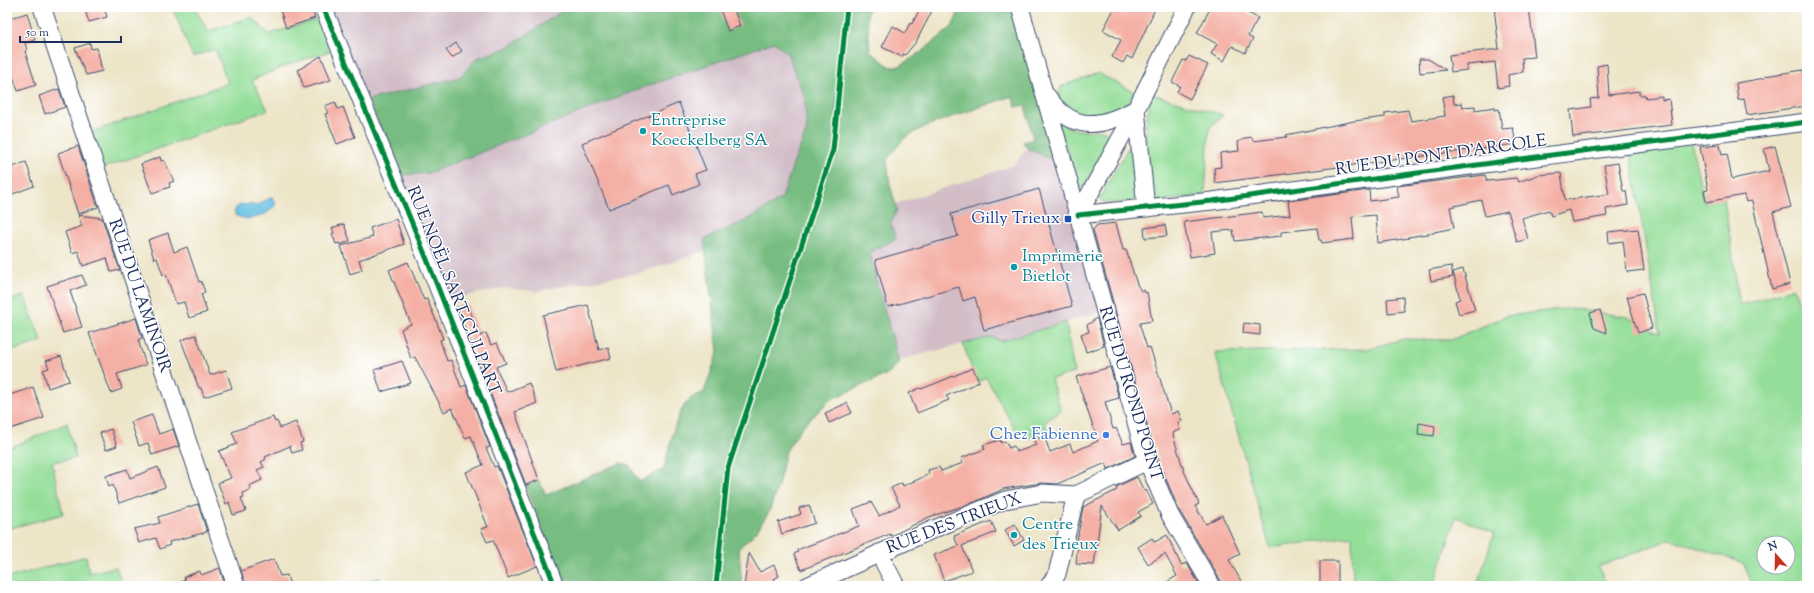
<svg xmlns="http://www.w3.org/2000/svg" width="1814" height="593" viewBox="0 0 1814 593" font-family="'Sorts Mill Goudy',serif">
<style>
.industrial{fill:#d2bdc7}
.green{fill:#94de99;stroke:#58867c;fill-rule:evenodd}
.forest{fill:#77bd81;stroke:#497670;fill-rule:evenodd}
.water{fill:#63c0e1;stroke:#3f78a0}
.building{fill:#f4b0a5}
.lines{fill:none;stroke-linecap:round;stroke-linejoin:round}
.minor-casing{stroke:#3a4a6e;stroke-width:19}
.minor{stroke:#fff;stroke-width:17}
.cycleway-casing{stroke:#fff;stroke-width:8}
.cycleway{stroke:#00873e;stroke-width:5}
.culture-dot{fill:#0f9aa8;stroke:#fff;stroke-width:1.5}
.transit-dot{fill:#1a4fb4;stroke:#fff;stroke-width:1.5}
.shop-dot{fill:#3f7fe0;stroke:#fff;stroke-width:1.5}
.labels{text-anchor:middle;dominant-baseline:central;stroke-width:3;stroke-linejoin:round;paint-order:stroke}
.culture-label{font-size:17px;fill:#0d838f;stroke:#fff;text-anchor:start}
.street-label{font-size:17px;fill:#1b2f5e;stroke:#fff}
.transit-label{font-size:17px;fill:#164399;stroke:#fff;text-anchor:end}
.shop-label{font-size:17px;fill:#366cbe;stroke:#fff;text-anchor:end}
</style>
<rect width="100%" height="100%" fill="#fff"/>
<filter id="ink" filterUnits="userSpaceOnUse"><feTurbulence type="fractalNoise" baseFrequency=".025" numOctaves="2"/><feDisplacementMap in="SourceGraphic" scale="8" xChannelSelector="R" yChannelSelector="G"/><feConvolveMatrix kernelMatrix="1 2 1 2 8 2 1 2 1" color-interpolation-filters="sRGB"/></filter>
<filter id="wash" filterUnits="userSpaceOnUse"><feTurbulence type="fractalNoise" baseFrequency=".012" numOctaves="4" result="noise"/><feDisplacementMap in="SourceGraphic" scale="16" xChannelSelector="R" yChannelSelector="G"/><feGaussianBlur stdDeviation="0.9" result="paint"/><feColorMatrix in="noise" values="0 0 0 0 0 0 0 0 0 0 0 0 0 0 0 0 0 1.4 0 .05"/><feComposite in="paint" operator="in"/></filter>
<g filter="url(#wash)">
<rect width="100%" height="100%" fill="#ede5c8"/>
<g class="industrial">
<path d="M329,7H568L507,48L477,58L460,77L368,100Z"/>
<path d="M775,42L787,53L804,95L807,130L794,162L782,198L747,220L704,239L705,251L639,273L536,291L504,288L467,296L449,306L402,175L429,173L636,90Z"/>
<path d="M1027,148L1050,159L1056,156L1100,312L1001,341L992,337L899,360L876,280L869,252L896,239L891,224L896,211L895,204L1014,165Z"/>
</g>
<g class="green">
<path d="M172,7H194L208,31L252,17L269,34L319,19L330,51L293,63L252,80L268,110L100,169L92,132L228,83L215,49L193,57Z"/>
<path d="M1098,73L1137,94L1118,112L1084,117L1063,104L1053,105L1062,86Z"/>
<path d="M1152,94L1223,115L1209,129L1205,195L1154,202C1148,166 1140,130 1152,94Z"/>
<path d="M1058,123L1077,130L1105,131L1111,140L1104,148L1086,185L1079,189Z"/>
<path d="M1132,141L1140,201L1105,203L1099,199Z"/>
<path d="M1691,142L1704,202L1724,198L1740,305L1794,288L1807,330V586H1753L1743,563L1671,539L1598,567L1608,586H1477L1494,533L1456,517L1434,586H1353L1352,536L1270,548L1215,352L1366,349L1404,339L1451,340L1506,316L1570,308L1627,317L1660,334L1630,151ZM1764,543H1788V567H1764Z"/>
<path d="M24,296L42,341L7,353V301Z"/>
<path d="M1066,322L1074,373L1051,379L1061,411L1045,422L1047,429L1032,437L1020,439L986,377L977,383L963,344L992,337L1001,341Z"/>
<path d="M67,423L76,458L52,462L63,514L7,529V449Z"/>
<path d="M86,556L89,573L116,567L122,586H7V578Z"/>
<path d="M379,577L386,586H353Z"/>
</g>
<path class="forest" d="M568,7H605L608,8L609,7H870L867,14L870,51L890,67L900,66L920,53L952,27L961,7H1015L1056,156L1050,159L1027,148L1023,142L1033,139L1025,105L1016,107L1012,96L926,126L903,139L887,160L890,185L897,209L891,224L896,239L870,252L876,280L899,362L890,373L830,400L801,428L786,451L778,486L769,512L756,532L739,548L742,586H565L525,486L539,480L546,495L620,463L629,465L639,482L664,469C669,449 675,412 690,399C694,396 700,394 704,392L718,352L704,239L747,220L782,198L794,162L807,130L804,95L787,53L774,42L636,90L429,173L402,175L368,100L460,77L477,58L507,48ZM842,42L841,73L836,115Z"/>
<path class="water" d="M272,197L276,203C270,216 248,223 235,215V209L240,205L251,204L255,206Z"/>
<g id="blocks">
<g class="building">
<path d="M84,7H104L107,17L89,22Z"/>
<path d="M279,7H311L315,18L286,28Z"/>
<path d="M719,7H733L740,26L728,31Z"/>
<path d="M921,7L932,11L916,42L905,55L903,54L902,57L882,47L893,26L905,33L910,23L912,24Z"/>
<path d="M1115,7H1156L1132,59L1127,56L1123,63L1112,57L1121,40L1103,30Z"/>
<path d="M1211,7H1246L1244,11L1258,18L1248,36L1253,39L1245,53L1232,46L1224,61L1211,54L1217,44L1197,33Z"/>
<path d="M1494,7H1529L1535,57L1522,58L1523,72L1508,75L1509,86L1498,88L1495,62L1467,65V70L1451,72L1449,55L1499,49Z"/>
<path d="M27,13L35,40L25,43L27,50L25,51L36,85L18,91L7,59V19Z"/>
<path d="M90,43L91,49L97,48L102,71L86,75L75,48Z"/>
<path d="M456,43L462,51L452,58L446,50Z"/>
<path d="M321,56L331,80L304,88L298,70Z"/>
<path d="M1189,56L1208,65L1190,99L1177,92L1180,86L1172,82L1183,60L1186,61Z"/>
<path d="M1419,59H1428L1446,70L1420,73Z"/>
<path d="M1607,64L1609,95L1639,91V95H1645L1646,98L1662,96V100L1669,99L1672,125L1573,137L1570,110L1591,107L1590,99L1599,98L1597,66Z"/>
<path d="M1803,70L1805,82H1803L1806,106L1747,115L1744,99L1738,100L1736,83L1765,78V76Z"/>
<path d="M59,89L65,107L45,114L39,96Z"/>
<path d="M1453,95L1454,104L1462,103L1463,107L1475,106V110L1495,107V110L1499,109L1502,129L1513,128L1516,144L1215,183L1214,168L1221,167L1220,153L1239,151L1238,142L1246,138L1252,137L1253,141L1287,137L1286,135L1354,121L1385,117V113L1408,110L1411,121L1445,116L1442,97Z"/>
<path d="M335,102L338,109L343,107L355,137L337,144L325,114L328,113L325,106Z"/>
<path d="M679,103L706,170L695,174L699,184L673,195L669,185L609,209L582,143Z"/>
<path d="M1720,145L1722,155L1727,154L1732,179L1769,171L1764,149L1775,146L1791,207L1773,212L1790,284L1772,289L1752,201L1746,202L1744,195L1706,202L1704,191L1708,190L1700,147Z"/>
<path d="M78,146L98,207L78,214L58,153Z"/>
<path d="M160,157L161,161L164,160L174,181L169,183L170,187L152,193L141,164Z"/>
<path d="M26,162L34,186L7,196V169Z"/>
<path d="M1618,163L1623,191H1626L1628,205L1606,209L1607,216L1572,222L1569,210L1551,216L1549,210L1522,218L1528,239L1517,242L1508,211L1485,216L1481,200L1450,207L1454,228L1434,232V233L1408,237L1409,238L1378,243L1376,215L1352,217L1354,239L1322,243L1321,240H1319L1317,228L1281,232V236L1235,241L1233,230L1212,232L1215,253L1190,257L1184,222L1262,212L1263,218L1290,215L1288,201L1369,190L1370,201L1399,197L1397,186L1485,175L1487,181L1516,178L1518,182L1538,175L1561,173L1565,200L1609,194L1604,165Z"/>
<path d="M1039,189L1072,306L984,330L975,297L963,301L959,287L888,307L875,260L958,236L951,214Z"/>
<path d="M78,215L102,218L120,270L111,272L107,258L83,266L78,251L72,253L65,232L82,226Z"/>
<path d="M396,219L404,244L359,260L362,270L350,274L341,246L373,237L370,228Z"/>
<path d="M1116,223L1123,250H1126L1137,284L1141,291L1144,290L1145,293L1147,292L1152,321L1140,323V326L1147,348L1150,347L1171,414L1178,411L1182,421L1178,422L1180,430L1174,432L1173,435L1184,471L1199,504L1195,506L1206,524L1222,515L1240,554L1229,560L1244,586H1222L1221,581L1179,510L1161,467L1155,446H1153L1093,230L1097,225Z"/>
<path d="M344,224L350,241L340,245L339,243L336,244L332,234L334,233L332,228Z"/>
<path d="M1165,225L1167,236L1145,238L1144,228Z"/>
<path d="M1638,229L1644,270L1627,272L1623,241L1609,243L1608,232Z"/>
<path d="M168,233L174,252L187,247L199,282L201,281L205,292L201,294L207,312L189,318L184,302L176,304L166,274L163,275L157,258L154,259L148,240Z"/>
<path d="M408,262L424,300L427,299L437,323L443,339L440,340L447,361L451,360L461,387L466,385L490,447L486,448L494,467L497,466L537,566L508,578L493,540L487,542L481,529L488,527L466,472L483,465L471,436L465,438L452,408L444,412L415,357L411,359L401,329L411,324L389,270Z"/>
<path d="M1451,266L1453,277L1431,281L1429,270Z"/>
<path d="M1463,269L1475,310L1459,314L1455,301L1460,299L1453,272Z"/>
<path d="M82,275L86,285L70,291L82,327L63,333L47,286Z"/>
<path d="M1643,293L1652,328L1638,333L1627,297Z"/>
<path d="M1403,297L1404,311L1388,313L1387,299Z"/>
<path d="M467,304L480,336L486,333L491,345L497,343L506,363L496,367L507,392L529,383L537,403L515,412L539,480L526,485L457,308Z"/>
<path d="M588,305L599,350L608,347L611,358L556,372L543,315Z"/>
<path d="M1600,310L1607,333L1594,328L1590,313Z"/>
<path d="M136,318L142,338L138,340L146,365L117,374L122,389L111,393L89,333Z"/>
<path d="M1097,318L1104,346L1086,352L1081,334L1089,332L1087,325Z"/>
<path d="M1244,323L1260,325V335L1243,333Z"/>
<path d="M196,335L210,375L226,370L232,388L204,397L201,388H199L181,340Z"/>
<path d="M61,356L69,381L48,388L43,370L49,368L46,361Z"/>
<path d="M402,361L411,383L381,392L374,370Z"/>
<path d="M1110,367L1119,398L1105,402L1113,429L1116,428L1123,444L1131,442L1135,456L1108,469L1106,463L1057,484L1041,483L1003,489L975,502L929,517L891,536L890,534L801,570L794,554L798,552L797,550L859,526L853,509L871,502L879,516L900,505L891,488L902,483L903,486L919,479L929,474L928,470L939,467L941,471L963,463L961,458L985,449L983,445L1000,440L1001,443L1005,441L1009,448L1014,446L1017,452L1036,445L1034,440L1044,436L1050,452L1070,444L1073,452L1098,441L1076,377Z"/>
<path d="M973,368L979,382L946,396L949,400L917,413L909,393L920,388L921,389L934,384Z"/>
<path d="M33,387L44,418L7,430V404L12,403L10,395Z"/>
<path d="M847,403L852,413L829,423L825,413Z"/>
<path d="M152,415L159,434L173,429L179,446L152,455L148,443L139,446L131,422Z"/>
<path d="M273,417L275,422L277,421L280,428L296,422L303,442L300,443L302,450L292,453L290,446L265,457L266,459L261,462L264,467L257,470L262,480L249,486L251,489L243,493L244,497L241,498L246,511L233,515L229,502L226,504L218,483L231,478L219,451L237,444L232,432Z"/>
<path d="M1419,423L1435,426L1434,436L1418,434Z"/>
<path d="M111,429L117,446L106,450L100,433Z"/>
<path d="M158,467L165,487L119,503L113,485L109,487L106,476L127,469L130,478Z"/>
<path d="M1137,477L1144,491L1146,490L1153,504L1138,512L1141,516L1118,530L1102,506L1094,565L1076,564L1078,542L1077,541L1083,507L1117,490L1116,487Z"/>
<path d="M198,504L207,532L169,542L170,545L160,549L156,538L139,543L134,529L160,523L158,517Z"/>
<path d="M809,505L815,523L782,534L778,522L801,514L799,508Z"/>
<path d="M991,521L996,532L962,546L972,571L944,581L934,555L958,546L954,536Z"/>
<path d="M1015,524L1024,540L1014,546L1005,530Z"/>
<path d="M1167,535L1181,565L1187,563L1200,586H1160L1177,576L1165,554L1148,564L1138,547L1152,538L1155,542Z"/>
<path d="M749,553L760,572L774,565L779,576L774,579L778,586H744Z"/>
<path d="M274,559L280,576L287,575L290,586H246L241,571Z"/>
<rect x="1320" y="561" width="18" height="25"/>
<path d="M220,568L225,586H174V585L185,580L184,577L200,571L201,575Z"/>
</g>
</g>
</g>
<g filter="url(#ink)">
<use href="#blocks" fill-opacity="0" stroke="#3a4a6e" stroke-width="1"/>
<g class="lines">
<defs>
<g id="minor">
<path d="M42,7L236,586"/>
<path d="M323,7L426,257L555,586"/>
<path d="M1020,7L1146,458L1170,515L1212,586"/>
<path d="M1047,96C1072,133 1100,128 1136,109L1146,208"/>
<path d="M1078,215L1212,201L1521,159L1807,122"/>
<path d="M1078,215L1129,123L1187,7"/>
<path d="M879,553L896,586"/>
<path d="M807,586L934,529L1005,500L1043,493L1076,495L1147,461"/>
<path d="M1049,586L1057,574L1076,495"/>
</g>
</defs>
<use href="#minor" class="minor-casing"/>
<use href="#minor" class="minor"/>
<defs>
<g id="cycleway">
<path d="M323,7L426,257L555,586"/>
<path d="M1078,215L1212,201L1521,159L1807,122"/>
<path d="M716,586L728,468L833,150L847,7"/>
</g>
</defs>
<use href="#cycleway" class="cycleway-casing"/>
<use href="#cycleway" class="cycleway"/>
</g>
</g>
<g class="culture-dot">
<circle cx="643" cy="131" r="4"/>
<circle cx="1014" cy="267" r="4"/>
<circle cx="1014" cy="535" r="4"/>
</g>
<rect class="transit-dot" x="1064" y="215" width="8" height="8" rx="2"/>
<circle class="shop-dot" cx="1106" cy="435" r="4"/>
<g class="labels">
<g class="culture-label">
<text x="651" y="121">Entreprise<tspan x="651" dy="20">Koeckelberg SA</tspan></text>
<text x="1022" y="257">Imprimerie<tspan x="1022" dy="20">Bietlot</tspan></text>
<text x="1022" y="525">Centre<tspan x="1022" dy="20">des Trieux</tspan></text>
</g>
<g class="street-label">
<text transform="translate(1441 156) rotate(-8)">RUE DU PONT D'ARCOLE</text>
<text transform="translate(453 291) rotate(68)">RUE NOËL SART-CULPART</text>
<text transform="translate(139 296) rotate(71)">RUE DU LAMINOIR</text>
<text transform="translate(1130 394) rotate(73)">RUE DU ROND POINT</text>
<text transform="translate(954 524) rotate(-21)">RUE DES TRIEUX</text>
</g>
<g class="transit-label">
<text x="1060" y="219">Gilly Trieux</text>
</g>
<g class="shop-label">
<text x="1098" y="435">Chez Fabienne</text>
</g>
</g>
<rect width="1814" height="593" fill="none" stroke="#fff" stroke-width="24"/>
<g transform="translate(1776 555) rotate(340)"><circle r="19" fill="#ffffff" stroke="#a4acbf"/>
<path d="M0-3L7 15L0 10L-7 15Z" fill="#c8321e"/>
<text y="-6" font-size="11" font-weight="bold" text-anchor="middle" fill="#1b2f5e">N</text>
</g>
<path d="M20 36v6h101v-6" fill="none" stroke="#1b2f5e" stroke-width="2"/>
<text x="26" y="36" font-size="12" fill="#1b2f5e" stroke="#ffffff" stroke-width="3" paint-order="stroke">50 m</text>
</svg>
